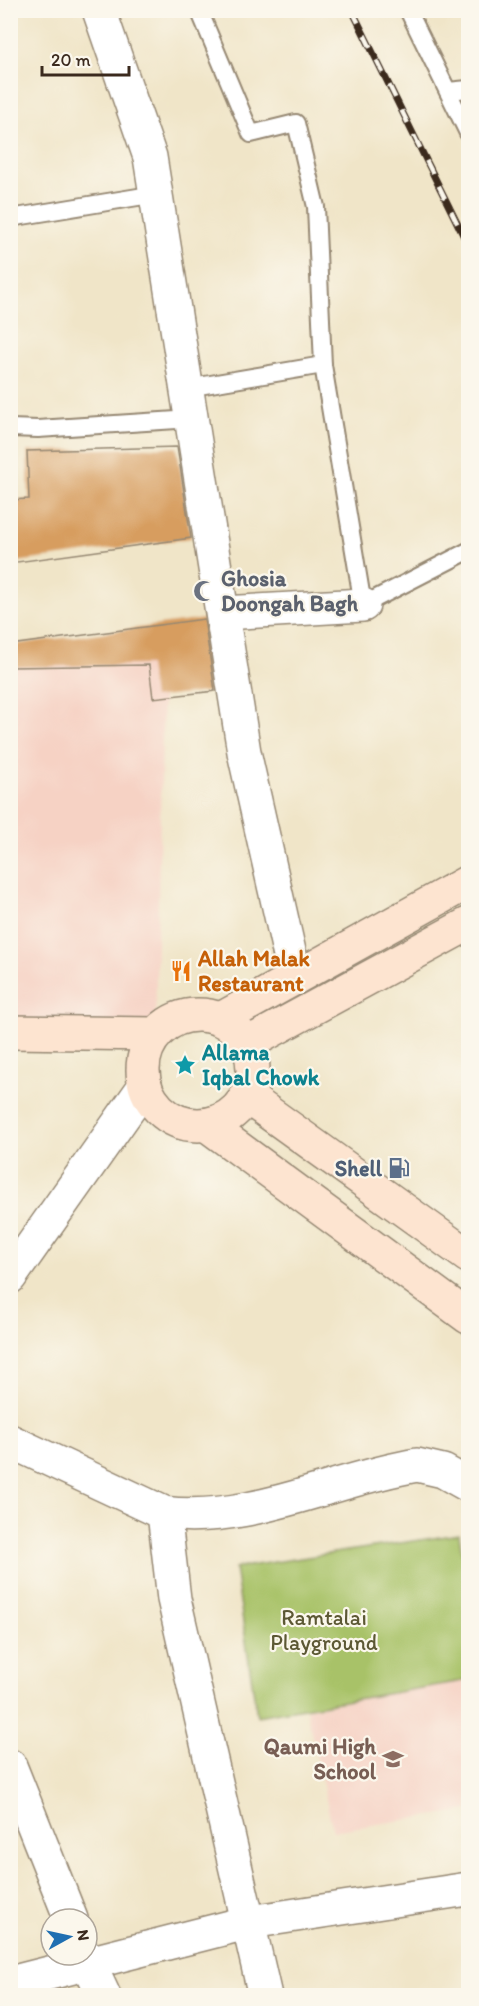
<svg xmlns="http://www.w3.org/2000/svg" width="479" height="2006" viewBox="0 0 479 2006" font-family="Itim,sans-serif">
<style>
.built{fill:#f6d2c4}
.green{fill:#a8c268;stroke:#727643;stroke-width:1.5}
.building{fill:#d79d5e}
.lines{fill:none;stroke-linecap:round;stroke-linejoin:round}
.service-casing{stroke:#968873;stroke-width:20}
.minor-casing{stroke:#968873;stroke-width:36}
.secondary-casing{stroke:#968873;stroke-width:36}
.service{stroke:#fff;stroke-width:16}
.minor{stroke:#fff;stroke-width:33}
.secondary{stroke:#fde4d0;stroke-width:33}
.rail-casing{stroke:#3b2a1e;stroke-width:7}
.rail{stroke:#fbf7ec;stroke-width:4.5;stroke-dasharray:14;stroke-linecap:butt}
.labels{text-anchor:middle;dominant-baseline:central;stroke-width:4.5;stroke-linejoin:round;paint-order:stroke}
.worship-label{font-size:22px;font-weight:bold;fill:#5b616d;stroke:#fbf7ec;text-anchor:start}
.food-label{font-size:22px;font-weight:bold;fill:#c56008;stroke:#fbf7ec;text-anchor:start}
.culture-label{font-size:22px;font-weight:bold;fill:#0d838f;stroke:#fbf7ec;text-anchor:start}
.service-label{font-size:22px;font-weight:bold;fill:#4e5e75;stroke:#fbf7ec;text-anchor:end}
.park-label{font-size:22px;fill:#5c5834;stroke:#fbf7ec}
.education-label{font-size:22px;font-weight:bold;fill:#785e54;stroke:#fbf7ec;text-anchor:end}
</style>
<rect width="100%" height="100%" fill="#fbf7ec"/>
<filter id="ink" filterUnits="userSpaceOnUse"><feTurbulence type="fractalNoise" baseFrequency=".0167" numOctaves="2"/><feDisplacementMap in="SourceGraphic" scale="12" xChannelSelector="R" yChannelSelector="G"/><feConvolveMatrix kernelMatrix="1 2 1 2 8 2 1 2 1" color-interpolation-filters="sRGB"/></filter>
<filter id="wash" filterUnits="userSpaceOnUse"><feTurbulence type="fractalNoise" baseFrequency=".008" numOctaves="4" result="noise"/><feDisplacementMap in="SourceGraphic" scale="24" xChannelSelector="R" yChannelSelector="G"/><feGaussianBlur stdDeviation="1.35" result="paint"/><feColorMatrix in="noise" values="0 0 0 0 0 0 0 0 0 0 0 0 0 0 0 0 0 1.4 0 .05"/><feComposite in="paint" operator="in"/></filter>
<g filter="url(#wash)">
<rect width="100%" height="100%" fill="#f0e5c8"/>
<g class="built">
<path d="M149,665L153,698L163,697L155,1026L11,1024L10,667Z"/>
<path d="M468,1680V1810L333,1831L306,1709Z"/>
</g>
<path class="green" d="M459,1534L468,1598V1680L257,1716L235,1568Z"/>
<g id="blocks">
<g class="building">
<path d="M177,447L191,538L10,563V500L29,499L27,451Z"/>
<path d="M204,619L215,691L153,698L149,665L10,667V645Z"/>
</g>
</g>
</g>
<g filter="url(#ink)">
<use href="#blocks" fill-opacity="0" stroke="#968873" stroke-width="1.5"/>
<g class="lines">
<defs>
<g id="service">
<path d="M199,10L251,134L296,123L316,207L323,365L363,605L468,551"/>
<path d="M408,10L468,133"/>
<path d="M448,91L468,89"/>
<path d="M10,218L156,194"/>
<path d="M187,388L323,365"/>
<path d="M10,428L38,429L192,419"/>
</g>
<g id="minor">
<path d="M99,10L150,157L244,752L295,978"/>
<path d="M223,613L363,605"/>
<path d="M10,1277L144,1087"/>
<path d="M10,1441L164,1513C251,1524 333,1479 417,1465L443,1471L468,1485"/>
<path d="M164,1513L174,1599L265,1996"/>
<path d="M10,1766L71,1919"/>
<path d="M85,1955L104,1996"/>
<path d="M10,1983L250,1922L468,1889"/>
</g>
<g id="secondary">
<circle cx="198" cy="1070" r="55"/>
<path d="M221,1019L468,882"/>
<path d="M10,1032L155,1034"/>
<path d="M247,1044L468,924"/>
<path d="M247,1097L468,1256"/>
<path d="M207,1125L468,1317"/>
</g>
</defs>
<use href="#service" class="service-casing"/>
<use href="#minor" class="minor-casing"/>
<use href="#secondary" class="secondary-casing"/>
<use href="#service" class="service"/>
<use href="#minor" class="minor"/>
<use href="#secondary" class="secondary"/>
<defs>
<path id="rail" d="M352,10L468,245"/>
</defs>
<use href="#rail" class="rail-casing"/>
<use href="#rail" class="rail"/>
</g>
</g>
<defs>
<symbol id="mosque-bare" viewBox="-9 -9 18 18"><path d="M3.5-4.9A6 6 0 1 0 3.5 4.9A5 5 0 1 1 3.5-4.9Z" fill="#6b7280" stroke="#fbf7ec" stroke-width="2.5" paint-order="stroke"/></symbol>
<symbol id="restaurant-bare" viewBox="-9 -9 18 18"><path d="M-5-6h1v4h1v-4h1v4h1v-4h1v5L-1.5 .5V6h-2V.5L-5-1ZM5-6V6H3V1.5H1.5Q1.5-4 5-6Z" fill="#e8710a" stroke="#fbf7ec" stroke-width="2.5" paint-order="stroke"/></symbol>
<symbol id="sight-bare" viewBox="-9 -9 18 18"><path d="M0-6L1.8-2.2L6-1.7L2.9 1.2L3.7 5.4L0 3.3L-3.7 5.4L-2.9 1.2L-6-1.7L-1.8-2.2Z" fill="#0f9aa8" stroke="#fbf7ec" stroke-width="2.5" paint-order="stroke"/></symbol>
<symbol id="fuel-bare" viewBox="-9 -9 18 18"><path d="M-5.5-6h7V0h2V4h1.3V-2.5L3-4.5l.8-.8L6-3V5H2.5V1h-1V6h-7ZM-4.2-4.7v3.2H.2V-4.7Z" fill="#5c6f8a" stroke="#fbf7ec" stroke-width="2.5" paint-order="stroke"/></symbol>
<symbol id="school-bare" viewBox="-9 -9 18 18"><path d="M0-5L7-2L0 1L-7-2ZM-4 1L0 2.5L4 1V4Q0 6-4 4Z" fill="#8d6e63" stroke="#fbf7ec" stroke-width="2.5" paint-order="stroke"/></symbol>
</defs>
<g fill-rule="evenodd">
<use href="#mosque-bare" x="189" y="576" width="30" height="30"/>
<use href="#restaurant-bare" x="166" y="956" width="30" height="30"/>
<use href="#sight-bare" x="170" y="1050" width="30" height="30"/>
<use href="#fuel-bare" x="384" y="1153" width="30" height="30"/>
<use href="#school-bare" x="378" y="1744" width="30" height="30"/>
</g>
<g class="labels">
<g class="worship-label">
<text x="221" y="578">Ghosia<tspan x="221" dy="25">Doongah Bagh</tspan></text>
</g>
<g class="food-label">
<text x="198" y="958">Allah Malak<tspan x="198" dy="25">Restaurant</tspan></text>
</g>
<g class="culture-label">
<text x="202" y="1052">Allama<tspan x="202" dy="25">Iqbal Chowk</tspan></text>
</g>
<g class="service-label">
<text x="382" y="1168">Shell</text>
</g>
<g class="park-label">
<text x="324" y="1617">Ramtalai<tspan x="324" dy="25">Playground</tspan></text>
</g>
<g class="education-label">
<text x="376" y="1746">Qaumi High<tspan x="376" dy="25">School</tspan></text>
</g>
</g>
<rect width="479" height="2006" fill="none" stroke="#fbf7ec" stroke-width="36"/>
<g transform="translate(69 1937) rotate(82)"><circle r="28" fill="#fbf7ec" stroke="#aea59a" stroke-width="1.5"/>
<path d="M0-4.5L10 22L0 15L-10 22Z" fill="#1f6fb2"/>
<text y="-9" font-size="16" font-weight="bold" text-anchor="middle" fill="#3b2a1e">N</text>
</g>
<path d="M42 66v9h87v-9" fill="none" stroke="#3b2a1e" stroke-width="3"/>
<text x="51" y="66" font-size="18" fill="#3b2a1e" stroke="#fbf7ec" stroke-width="4.5" paint-order="stroke">20 m</text>
</svg>
